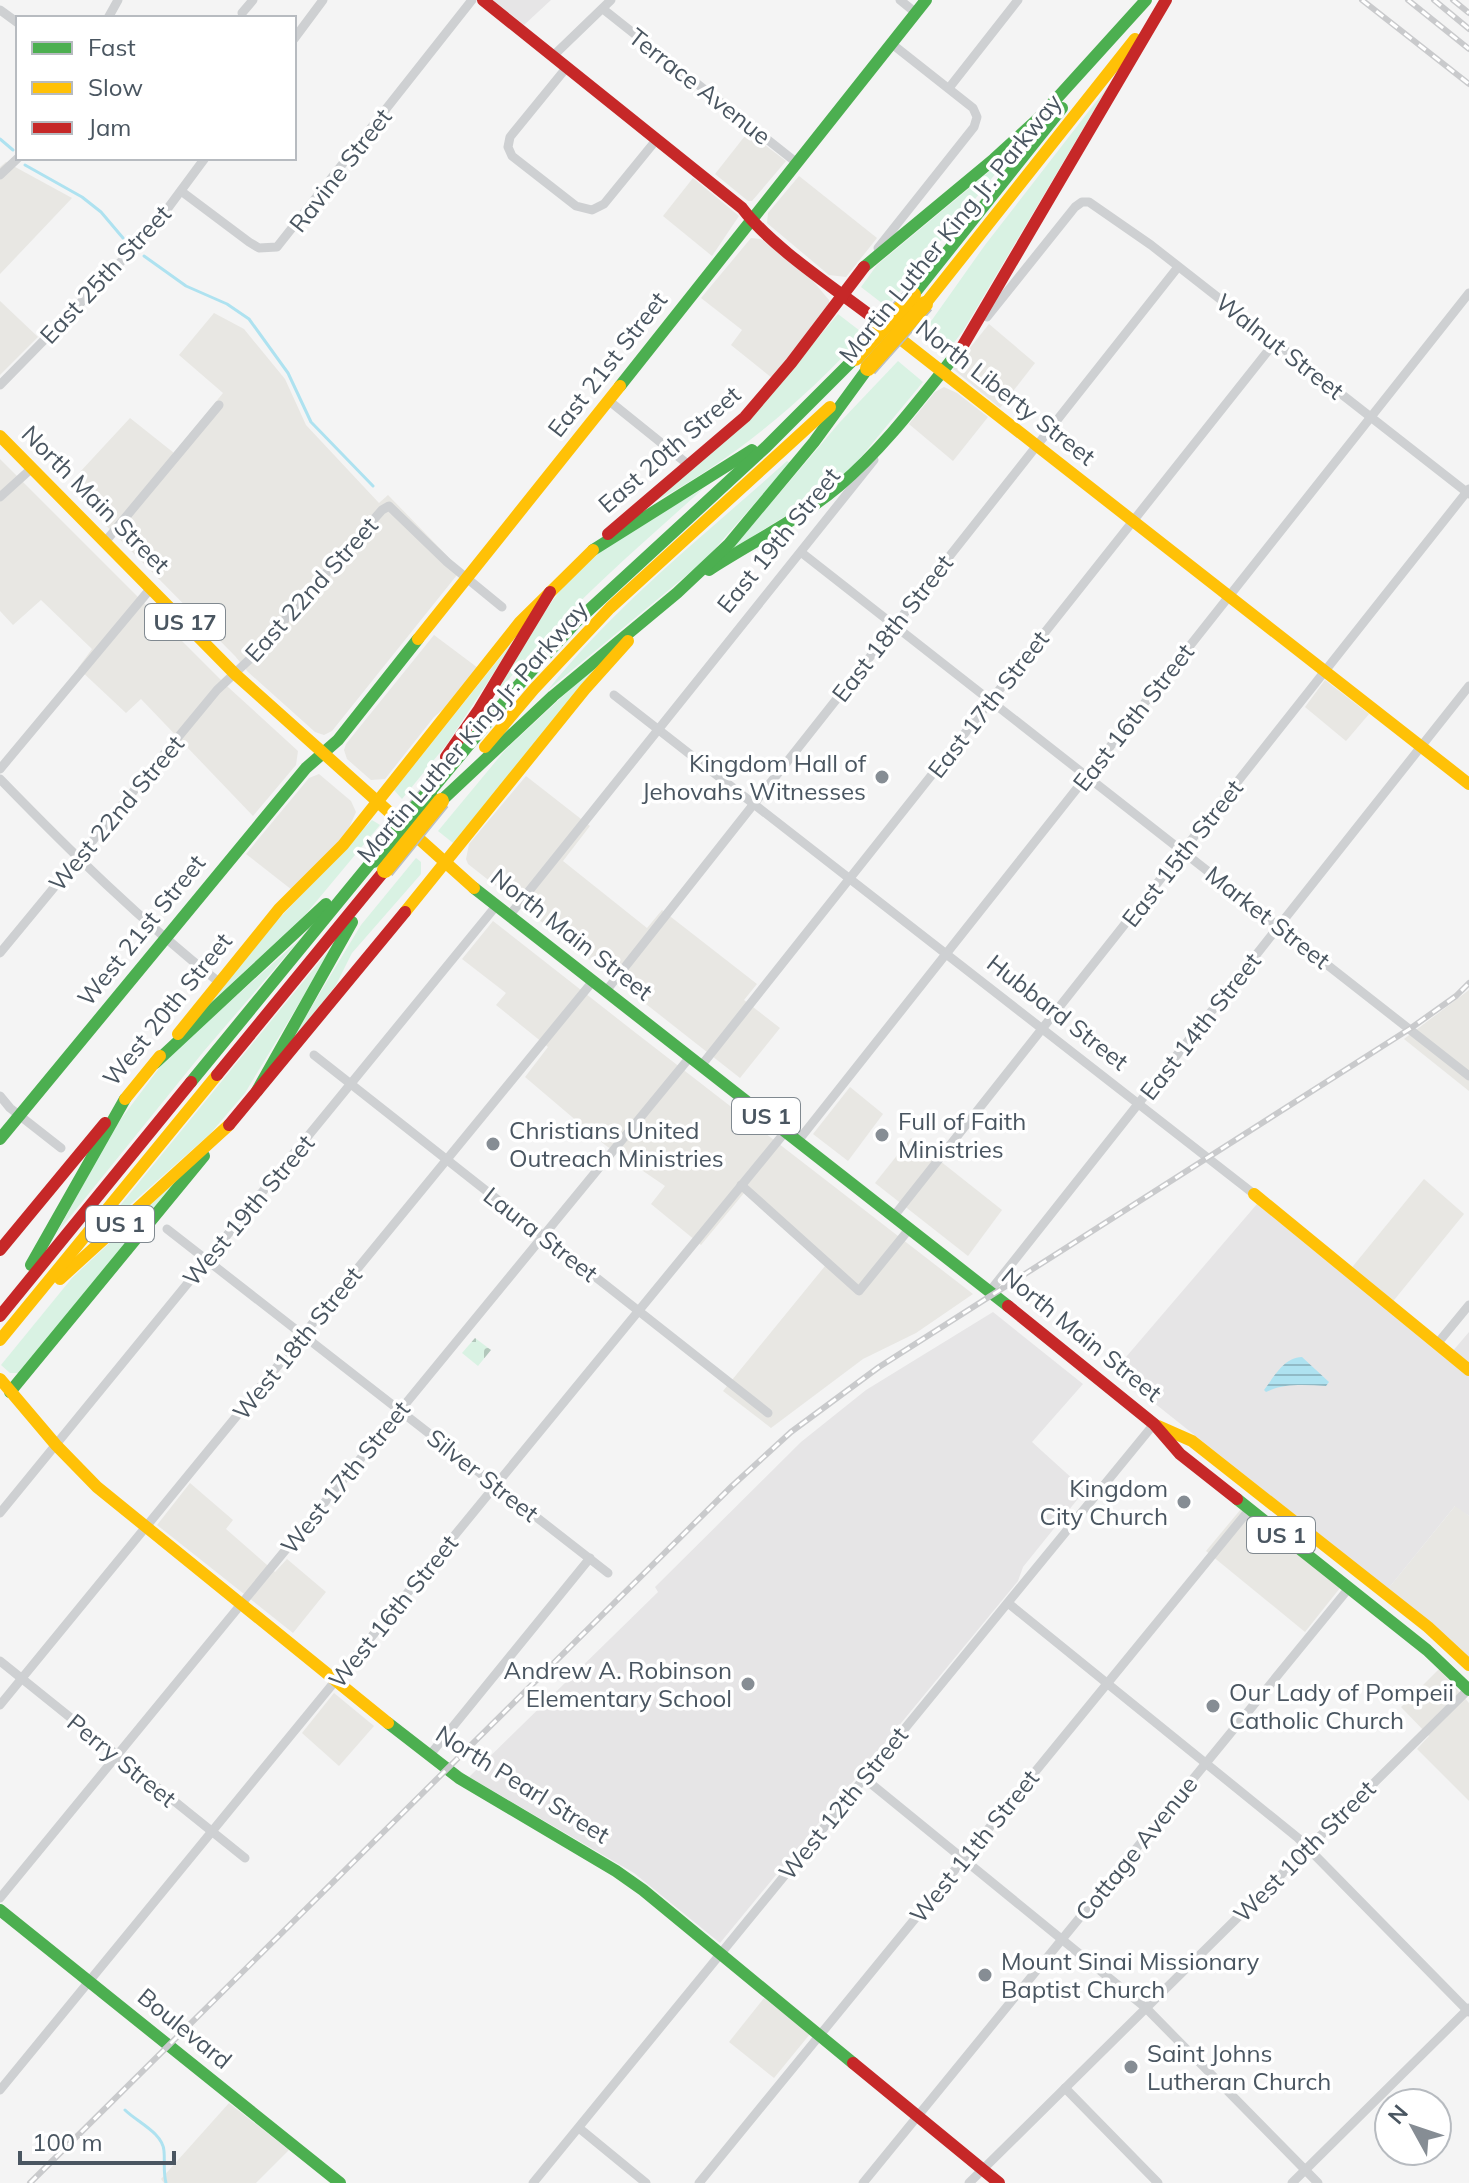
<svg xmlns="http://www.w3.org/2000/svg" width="1469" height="2183" viewBox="0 0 1469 2183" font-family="Mulish,sans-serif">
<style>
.commercial{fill:#e8e7e3}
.education{fill:#e6e5e6}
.green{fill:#d9f2e3}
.cemetery{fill:url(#cemetery-stones)}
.water{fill:url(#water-rules)}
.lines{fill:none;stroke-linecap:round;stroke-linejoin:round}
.stream{stroke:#aee2f0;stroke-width:3}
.street{stroke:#ced0d2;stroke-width:9}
.fast{stroke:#4caf50;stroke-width:12}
.slow{stroke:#ffc107;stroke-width:12}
.jam{stroke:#c62828;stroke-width:12}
.rail-casing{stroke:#c9cacc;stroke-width:6}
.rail{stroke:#fff;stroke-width:3;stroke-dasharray:9;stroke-linecap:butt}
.fast-bridge-casing{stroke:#b9bec3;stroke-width:19;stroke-linecap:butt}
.slow-bridge-casing{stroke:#b9bec3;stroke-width:19;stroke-linecap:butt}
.fast-bridge{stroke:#4caf50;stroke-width:16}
.slow-bridge{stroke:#ffc107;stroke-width:16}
.poi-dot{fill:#868d94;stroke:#fff;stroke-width:3}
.labels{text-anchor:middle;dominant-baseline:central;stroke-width:7;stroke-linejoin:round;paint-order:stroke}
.shield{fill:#fff;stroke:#808990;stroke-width:2}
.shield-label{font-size:22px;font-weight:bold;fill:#4a5661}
.street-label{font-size:24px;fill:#4a5661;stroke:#fff}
.poi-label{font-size:24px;fill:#4a5661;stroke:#fff;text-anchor:start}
</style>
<defs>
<pattern id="cemetery-stones" width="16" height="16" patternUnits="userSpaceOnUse" patternTransform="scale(2)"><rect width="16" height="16" fill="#d9f2e3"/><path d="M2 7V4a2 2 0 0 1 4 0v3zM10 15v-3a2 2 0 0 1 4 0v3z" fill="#b2c7bb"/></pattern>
<pattern id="water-rules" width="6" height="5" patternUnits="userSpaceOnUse" patternTransform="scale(2)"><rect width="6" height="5" fill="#aee2f0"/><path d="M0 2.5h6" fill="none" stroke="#90bac6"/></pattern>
</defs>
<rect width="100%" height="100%" fill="#f4f4f4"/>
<g class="commercial">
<path d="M748,132L786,161L752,201H748L715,174Z"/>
<path d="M6,162L72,198L0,274V167Z"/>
<path d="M799,176L877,238L846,277L829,275L767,223L768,213Z"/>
<path d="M693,178L739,216L712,256L663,216Z"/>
<path d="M751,238L761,239L813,281L829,300V306L772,378L731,345L742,330L701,298Z"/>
<path d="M0,301L38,337L0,375Z"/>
<path d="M214,313L244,329L285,379L306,425L379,503L388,495L461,570L332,731L324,735L315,732L248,672L235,656L67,486L130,418L174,453L223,393L179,355Z"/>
<path d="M989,324L1035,363L1000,408L953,369Z"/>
<path d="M944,387L957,393L988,417L953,461L909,424L935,392Z"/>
<path d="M0,459L228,687L298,751L296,765L253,816L141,699L126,713L78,668L92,649L41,600L13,625L0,611Z"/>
<path d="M434,635L478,668L453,701L434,717L385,779L371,780L347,759L344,750L346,744Z"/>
<path d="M1325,680L1369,714L1346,741L1305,707Z"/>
<path d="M319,774L351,801L356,812L346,835L292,890L246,854L309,778Z"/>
<path d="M526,776L590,826L563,861L647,928L662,910L757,984L744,1000L780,1028L740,1078L468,864L466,859L469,844Z"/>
<path d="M493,921L632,1030L973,1294L916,1333L863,1359L771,1428L723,1391L825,1266L744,1193L701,1245L651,1204L665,1186L605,1145L525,1077L548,1047L496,1005L506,993L462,959Z"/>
<path d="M1469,990V1091L1404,1039Z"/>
<path d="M850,1087L883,1114L848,1161L813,1134Z"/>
<path d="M911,1138L1002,1210L968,1256L875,1183Z"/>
<path d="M1424,1179L1464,1214L1386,1310L1345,1276Z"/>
<path d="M190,1483L233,1520L226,1529L275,1572L287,1559L326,1592L293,1633L157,1525Z"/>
<path d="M1456,1505L1469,1516V1659L1388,1589Z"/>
<path d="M1241,1509L1340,1588L1305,1632L1206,1551Z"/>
<path d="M1439,1669L1469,1703V1801L1417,1749L1429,1736L1401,1707Z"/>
<path d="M334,1693L374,1726L339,1766L302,1733Z"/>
<path d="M764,1998L810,2034L774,2078L729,2042Z"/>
<path d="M229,2103L289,2150L256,2183H164L161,2179Z"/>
</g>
<g class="education">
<path d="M493,0H551L524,25Z"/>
<path d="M1257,1204L1446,1359L1469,1332V1516L1455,1506L1388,1589L1114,1371Z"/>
<path d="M993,1312L1083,1384L1032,1442L1085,1490L1023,1567L1018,1581L720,1943L634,1873L469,1777L658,1592L655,1587L801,1442L866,1390Z"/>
</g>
<g class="green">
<path d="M1109,85L963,331L946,353L922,334L985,245Z"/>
<path d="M1014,151L887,307L861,287L877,265Z"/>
<path d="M838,314L864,334C801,404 730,462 647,506L755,413Z"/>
<path d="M898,361L923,382L852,468L808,502L732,549L840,422Z"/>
<path d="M787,461L790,463L705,560L548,690C615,605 707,533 787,461Z"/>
<path d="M704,488C632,553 557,616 498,693L496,691C526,644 553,587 598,552C629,529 671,508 704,488Z"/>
<path d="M522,630L447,744L402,799L394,790Z"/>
<path d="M623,640L453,843L438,831L506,749Z"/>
<path d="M372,820L380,825L305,915L214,1000L256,943Z"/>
<path d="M416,858L421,862V874L352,953L336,985L283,1054L361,925Z"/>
<path d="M301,938L204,1051L57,1233L109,1135L166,1059Z"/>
<path d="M338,939L245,1093L210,1134L96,1235Z"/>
<path d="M178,1179L18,1373H10L1,1365L72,1278Z"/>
</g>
<path class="cemetery" d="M475,1338L491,1350L478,1366L462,1353Z"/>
<path class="water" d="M1302,1357L1329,1382L1326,1386C1305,1385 1284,1383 1266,1392L1264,1390C1275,1376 1283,1358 1302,1357Z"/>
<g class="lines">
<g class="stream">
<path d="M0,139L13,150"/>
<path d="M25,165L82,197L101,212L123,238"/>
<path d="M144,256L186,286L227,304L249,319L288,373L311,422L373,486"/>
<path d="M125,2110C137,2122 163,2133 164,2151C165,2163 163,2171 166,2183"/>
</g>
<g class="street">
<path d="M900,0L916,13"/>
<path d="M603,9L797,163"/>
<path d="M0,10L18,23"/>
<path d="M242,13L253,0"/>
<path d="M108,18L118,0"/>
<path d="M294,39L323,0"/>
<path d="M553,56L611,0"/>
<path d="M567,67L510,137L508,147L512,156L576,206L592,210L604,204L657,139"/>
<path d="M949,88L1018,0"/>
<path d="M0,175L18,158"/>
<path d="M181,191L249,242L259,248L277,247L472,0"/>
<path d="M878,248L974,127L977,117L973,108L892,44"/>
<path d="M987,317L1075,207L1082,202H1089L1151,245L1469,494"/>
<path d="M0,385L151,231L205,158"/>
<path d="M608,400L690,466"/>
<path d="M0,497L32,468"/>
<path d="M105,542L219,405"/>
<path d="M802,553L1469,1076"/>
<path d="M614,695L1254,1194"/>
<path d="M0,769L151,588"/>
<path d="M0,779C70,851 140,920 220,983"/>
<path d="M509,916L874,460"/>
<path d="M0,953L217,690L251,658L382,510L389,506L447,562L502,607"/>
<path d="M606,991L1178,267"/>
<path d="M314,1055L768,1413"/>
<path d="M701,1066L1275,342"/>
<path d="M0,1096L10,1108L61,1148"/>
<path d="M798,1141L1469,293"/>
<path d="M741,1185L859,1291L910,1228"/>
<path d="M894,1216L1469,489"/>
<path d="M167,1229L608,1573"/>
<path d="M990,1291L1469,686"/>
<path d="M1437,1344L1469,1305"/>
<path d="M0,1513L496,906"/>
<path d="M1008,1603L1298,1838L1469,2012"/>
<path d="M0,1661L245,1858"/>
<path d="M0,1705L593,981"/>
<path d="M429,1756L590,1558"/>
<path d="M864,1778L1146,2008L1318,2183"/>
<path d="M0,1898L690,1057"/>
<path d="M1065,2088L1158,2183"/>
<path d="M0,2090L786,1131"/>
<path d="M579,2128L646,2183"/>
<path d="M533,2183L1154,1424"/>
<path d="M699,2183L1249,1510"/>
<path d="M863,2183L1349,1588"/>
<path d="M969,2183L1469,1689"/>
<path d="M1292,2183L1469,2008"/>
</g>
<g class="fast">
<path d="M864,267L994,159L1039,118L1146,0"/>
<path d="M913,295L1062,108"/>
<path d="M620,386L926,0"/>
<path d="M593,550L752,450"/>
<path d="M709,570C752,542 800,519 839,486C886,446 923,395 962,347"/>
<path d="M429,793L516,688L577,621L766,447L855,358"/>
<path d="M441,801L553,696L677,593L729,544L814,442L868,368"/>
<path d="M474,888L1008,1306"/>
<path d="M155,1063L326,904"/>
<path d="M191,1082L373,860"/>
<path d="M257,1091L352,922"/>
<path d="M0,1139L306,768L338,740L418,639"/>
<path d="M31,1265L125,1099"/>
<path d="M10,1392L204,1156"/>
<path d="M1237,1499L1427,1650L1469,1690"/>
<path d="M388,1723L459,1778L616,1871L643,1890L853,2063"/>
<path d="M0,1910L340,2183"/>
</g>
<g class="slow">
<path d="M925,304L1135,39"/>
<path d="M880,323L1469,784"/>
<path d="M0,436L235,674L474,888"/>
<path d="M418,639L620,386"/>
<path d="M485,747L534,689L610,608L830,407"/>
<path d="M405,912L585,689L628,641"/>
<path d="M178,1034L279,909L343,845L520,622L593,550"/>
<path d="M125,1099L160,1056"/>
<path d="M1254,1194L1469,1370"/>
<path d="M60,1279L229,1125"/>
<path d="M0,1340L217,1075"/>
<path d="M0,1379L56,1445L97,1487L388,1723"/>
<path d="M1158,1426L1192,1441L1428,1627L1469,1665"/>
</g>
<g class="jam">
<path d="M483,0L742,208C772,248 839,291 880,323"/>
<path d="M962,347L1166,0"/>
<path d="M608,534L745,417L791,363L864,267"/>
<path d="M446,757L478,711L550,592"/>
<path d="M217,1075L385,870"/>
<path d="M229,1125L405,912"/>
<path d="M0,1250L105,1123"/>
<path d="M1008,1306L1154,1424L1180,1454L1237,1499"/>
<path d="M0,1316L191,1082"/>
<path d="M853,2063L999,2183"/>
</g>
<defs>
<g id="rail">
<path d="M1362,0L1469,84"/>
<path d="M1408,0L1469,49"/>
<path d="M1434,0L1469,29"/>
<path d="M1453,0L1469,13"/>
<path d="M30,2183L732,1486L791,1432L879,1367L1411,1028L1456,996L1469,983"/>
</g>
</defs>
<use href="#rail" class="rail-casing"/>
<use href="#rail" class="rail"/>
<defs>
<path id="fast-bridge" d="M373,860L429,793"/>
<g id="slow-bridge">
<path d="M855,358L913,295"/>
<path d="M868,368L925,304"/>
<path d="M385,870L441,801"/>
</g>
</defs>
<use href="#fast-bridge" class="fast-bridge-casing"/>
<use href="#slow-bridge" class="slow-bridge-casing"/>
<use href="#fast-bridge" class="fast-bridge"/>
<use href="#slow-bridge" class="slow-bridge"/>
</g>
<g class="poi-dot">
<circle cx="882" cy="777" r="8"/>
<circle cx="882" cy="1135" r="8"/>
<circle cx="493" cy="1144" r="8"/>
<circle cx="1184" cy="1502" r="8"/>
<circle cx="748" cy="1684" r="8"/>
<circle cx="1213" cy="1706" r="8"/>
<circle cx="985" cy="1975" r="8"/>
<circle cx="1131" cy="2067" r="8"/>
</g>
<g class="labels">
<g class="shield">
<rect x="145" y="604" width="80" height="36" rx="6"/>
<rect x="732" y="1098" width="68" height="36" rx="6"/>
<rect x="86" y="1206" width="68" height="36" rx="6"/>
<rect x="1247" y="1517" width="68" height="36" rx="6"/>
</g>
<g class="shield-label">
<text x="185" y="622">US 17</text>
<text x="766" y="1116">US 1</text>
<text x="120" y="1224">US 1</text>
<text x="1281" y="1535">US 1</text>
</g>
<g class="street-label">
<text transform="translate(700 86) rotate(38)">Terrace Avenue</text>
<text transform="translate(340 170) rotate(-52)">Ravine Street</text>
<text transform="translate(950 228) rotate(-51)">Martin Luther King Jr. Parkway</text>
<text transform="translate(105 274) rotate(-47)">East 25th Street</text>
<text transform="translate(1280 346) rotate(38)">Walnut Street</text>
<text transform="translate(607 364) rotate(-52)">East 21st Street</text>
<text transform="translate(1006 392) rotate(38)">North Liberty Street</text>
<text transform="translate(669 449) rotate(-41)">East 20th Street</text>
<text transform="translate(96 499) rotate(45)">North Main Street</text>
<text transform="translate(778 540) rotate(-51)">East 19th Street</text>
<text transform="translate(311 589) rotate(-48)">East 22nd Street</text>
<text transform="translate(892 628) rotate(-52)">East 18th Street</text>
<text transform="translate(988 704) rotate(-52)">East 17th Street</text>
<text transform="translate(1133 717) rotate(-52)">East 16th Street</text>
<text transform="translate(472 731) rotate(-49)">Martin Luther King Jr. Parkway</text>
<text transform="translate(116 813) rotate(-50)">West 22nd Street</text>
<text transform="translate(1182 853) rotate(-52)">East 15th Street</text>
<text transform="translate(1268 917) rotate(38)">Market Street</text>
<text transform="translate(141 930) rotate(-51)">West 21st Street</text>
<text transform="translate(572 934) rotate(38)">North Main Street</text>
<text transform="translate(167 1009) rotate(-51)">West 20th Street</text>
<text transform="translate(1058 1012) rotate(38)">Hubbard Street</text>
<text transform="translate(1200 1026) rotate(-52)">East 14th Street</text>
<text transform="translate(248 1210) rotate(-50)">West 19th Street</text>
<text transform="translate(541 1234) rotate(38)">Laura Street</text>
<text transform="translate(1082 1334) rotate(39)">North Main Street</text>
<text transform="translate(297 1343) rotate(-51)">West 18th Street</text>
<text transform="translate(483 1475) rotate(38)">Silver Street</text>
<text transform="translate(345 1477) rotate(-51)">West 17th Street</text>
<text transform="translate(393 1611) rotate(-51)">West 16th Street</text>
<text transform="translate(122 1760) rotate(39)">Perry Street</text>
<text transform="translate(523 1784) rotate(32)">North Pearl Street</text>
<text transform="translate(843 1803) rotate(-51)">West 12th Street</text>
<text transform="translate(974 1846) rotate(-51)">West 11th Street</text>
<text transform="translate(1136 1848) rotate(-51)">Cottage Avenue</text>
<text transform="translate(1304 1851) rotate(-45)">West 10th Street</text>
<text transform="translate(185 2028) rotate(39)">Boulevard</text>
</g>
<g class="poi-label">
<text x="866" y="763" text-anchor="end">Kingdom Hall of<tspan x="866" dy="28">Jehovahs Witnesses</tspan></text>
<text x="898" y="1121">Full of Faith<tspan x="898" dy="28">Ministries</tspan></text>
<text x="509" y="1130">Christians United<tspan x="509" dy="28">Outreach Ministries</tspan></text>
<text x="1168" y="1488" text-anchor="end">Kingdom<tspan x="1168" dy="28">City Church</tspan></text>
<text x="732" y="1670" text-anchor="end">Andrew A. Robinson<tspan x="732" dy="28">Elementary School</tspan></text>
<text x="1229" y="1692">Our Lady of Pompeii<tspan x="1229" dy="28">Catholic Church</tspan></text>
<text x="1001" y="1961">Mount Sinai Missionary<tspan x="1001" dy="28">Baptist Church</tspan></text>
<text x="1147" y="2053">Saint Johns<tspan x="1147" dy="28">Lutheran Church</tspan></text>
</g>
</g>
<rect x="16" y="16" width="280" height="144" fill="#ffffff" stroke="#b7bbc0" stroke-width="2"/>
<rect x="32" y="42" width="40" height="12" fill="#4caf50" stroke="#b7bbc0" stroke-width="2"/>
<text x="88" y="56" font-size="24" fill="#4a5661">Fast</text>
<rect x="32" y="82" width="40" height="12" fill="#ffc107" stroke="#b7bbc0" stroke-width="2"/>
<text x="88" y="96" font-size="24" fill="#4a5661">Slow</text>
<rect x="32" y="122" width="40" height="12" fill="#c62828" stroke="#b7bbc0" stroke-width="2"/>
<text x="88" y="136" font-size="24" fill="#4a5661">Jam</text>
<g transform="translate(1413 2127) rotate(310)"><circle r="38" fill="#ffffff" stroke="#b7bbc0" stroke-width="2"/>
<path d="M0-6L14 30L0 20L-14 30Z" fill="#868d94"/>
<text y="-12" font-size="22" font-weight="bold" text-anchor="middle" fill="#4a5661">N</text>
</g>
<path d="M20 2151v12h154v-12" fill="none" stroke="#4a5661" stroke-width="4"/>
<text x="32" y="2151" font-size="24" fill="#4a5661" stroke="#ffffff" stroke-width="6" paint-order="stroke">100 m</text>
</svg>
